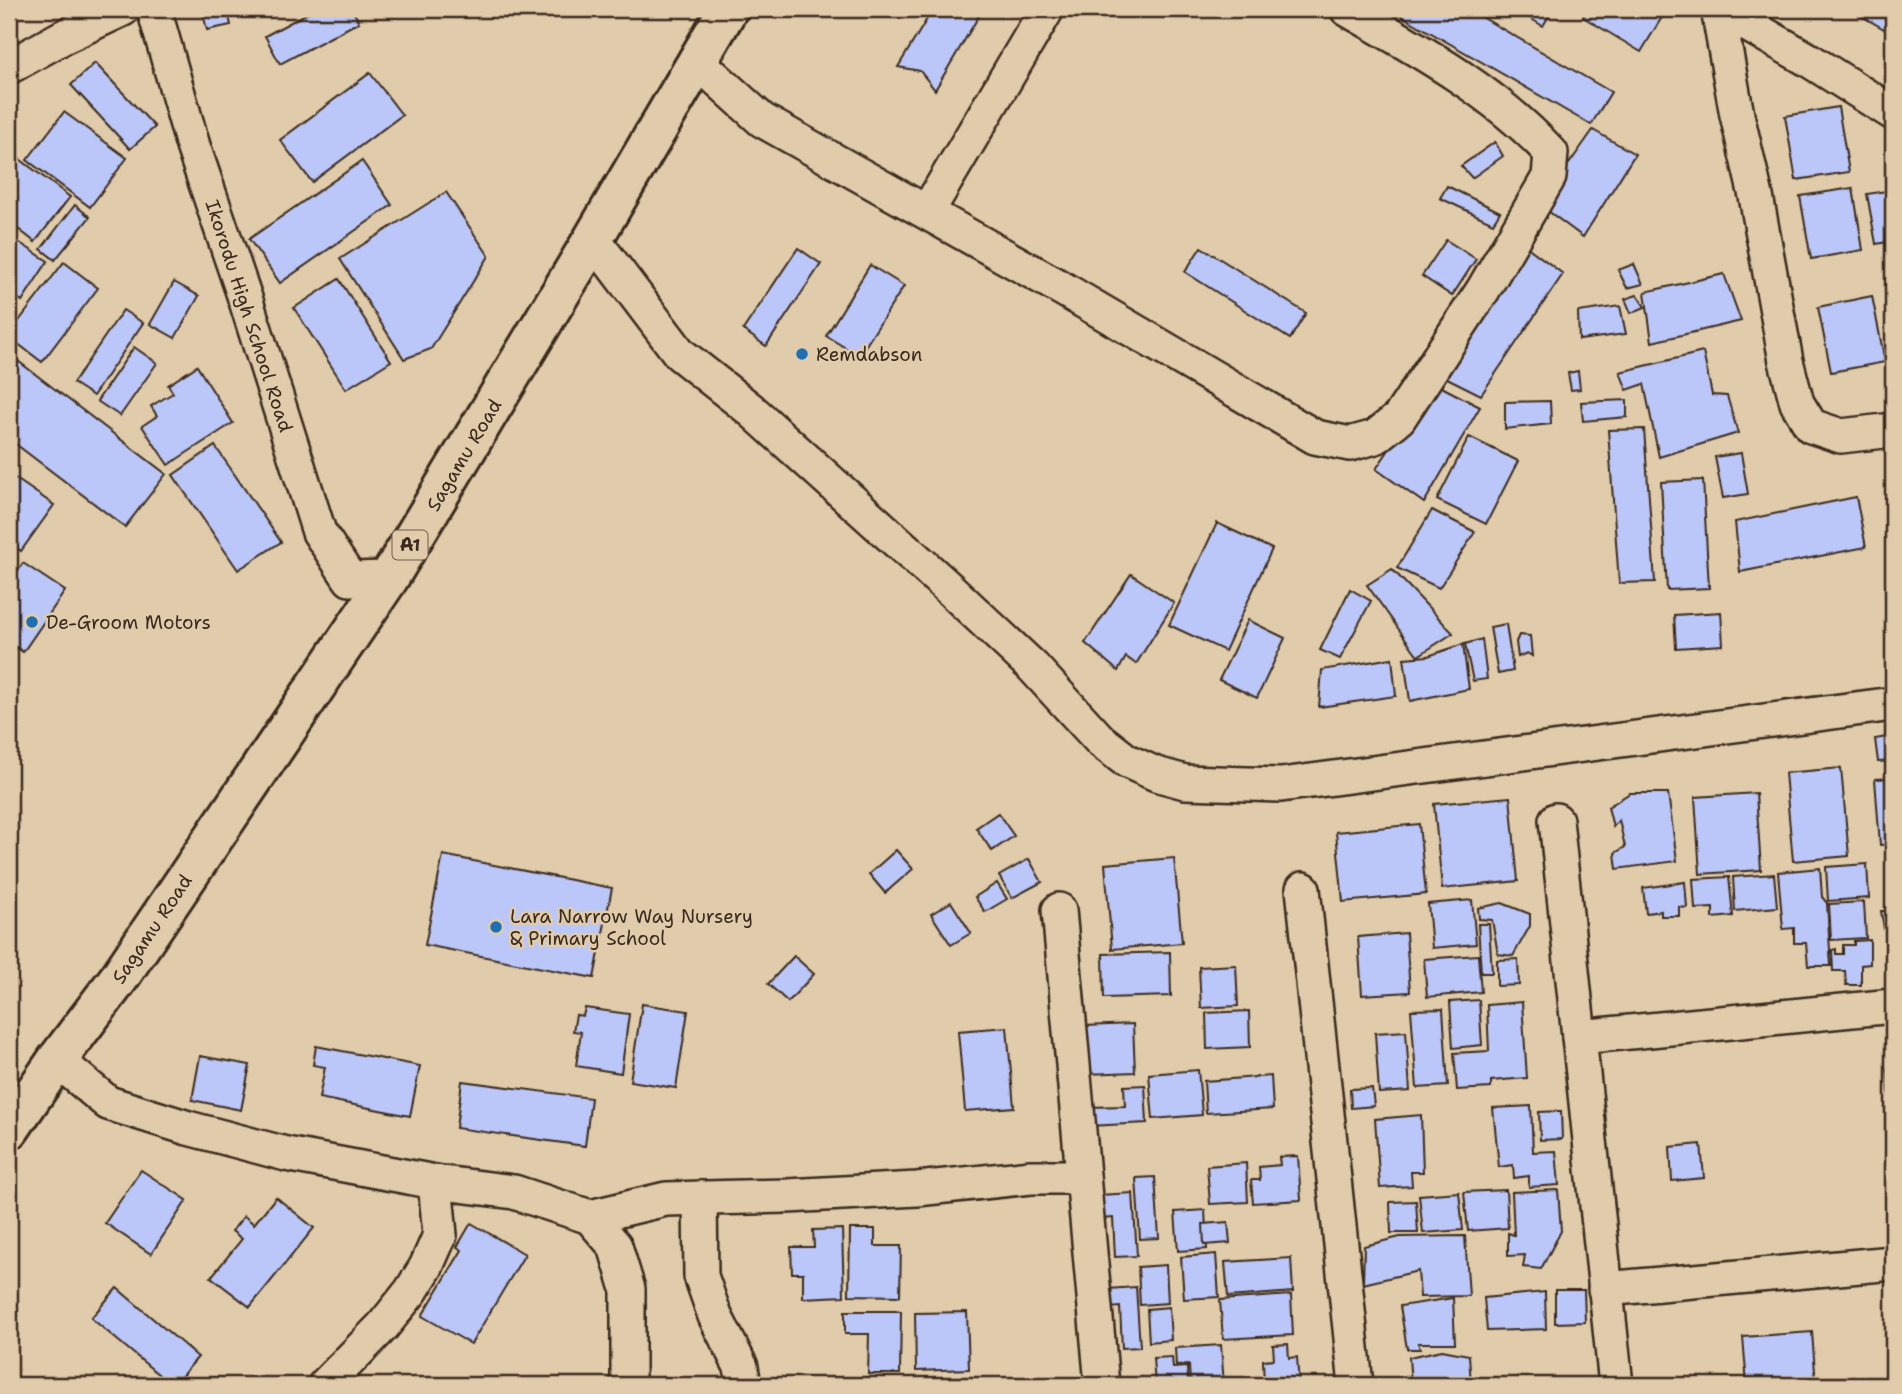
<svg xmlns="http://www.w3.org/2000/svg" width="1902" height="1394" viewBox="0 0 1902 1394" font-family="'Shantell Sans',sans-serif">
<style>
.building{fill:#bbc7f8;stroke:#3b2a1e;stroke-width:2}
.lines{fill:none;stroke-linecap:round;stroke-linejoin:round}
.minor-casing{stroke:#3b2a1e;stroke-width:38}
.highway-casing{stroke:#3b2a1e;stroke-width:44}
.minor{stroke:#e0ccab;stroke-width:33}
.highway{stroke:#e0ccab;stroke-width:38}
.poi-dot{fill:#1f6fb2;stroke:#e0ccab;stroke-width:2.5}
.labels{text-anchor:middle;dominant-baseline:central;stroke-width:5;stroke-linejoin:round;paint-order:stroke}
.shield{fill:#e0ccab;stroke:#6c5b48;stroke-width:2}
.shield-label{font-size:18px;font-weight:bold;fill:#3b2a1e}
.street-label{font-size:19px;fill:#3b2a1e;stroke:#e0ccab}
.poi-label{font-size:19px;fill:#3b2a1e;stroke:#e0ccab;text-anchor:start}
</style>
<rect width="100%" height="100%" fill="#e0ccab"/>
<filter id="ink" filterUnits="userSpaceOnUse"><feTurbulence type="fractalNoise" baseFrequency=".0143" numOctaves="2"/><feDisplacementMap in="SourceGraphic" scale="14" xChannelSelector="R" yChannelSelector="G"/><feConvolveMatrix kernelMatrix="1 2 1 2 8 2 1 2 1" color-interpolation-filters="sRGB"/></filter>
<g filter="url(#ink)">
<g class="building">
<path d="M202,9H227L231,25L207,30Z"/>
<path d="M315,9H352L359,22L280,64L265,36Z"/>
<path d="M933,9H983L935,90L920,71L898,67Z"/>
<path d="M1404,9H1468L1611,92L1591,125L1400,15Z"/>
<path d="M1514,9H1553L1543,26Z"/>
<path d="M1588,9H1648L1662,17L1641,52L1583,17Z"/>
<path d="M1849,9H1893V34Z"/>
<path d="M95,63L155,127L130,149L71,85Z"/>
<path d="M370,73L402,115L312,182L280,140Z"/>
<path d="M1838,107L1849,172L1796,180L1785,116Z"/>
<path d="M64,112L127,158L90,207L27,160Z"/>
<path d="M1593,130L1635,154L1583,237L1540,205Z"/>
<path d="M1495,142L1503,156L1472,178L1461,166Z"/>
<path d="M9,151L70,197L35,242L9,222Z"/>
<path d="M362,161L392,205L280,283L249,239Z"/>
<path d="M1447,186L1500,212L1493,223L1440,198Z"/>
<path d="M1853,188L1863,250L1811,259L1800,196Z"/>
<path d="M1893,190V241L1876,244L1867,194Z"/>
<path d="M446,192L489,256L431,349L404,359L340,259Z"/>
<path d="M75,205L90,217L55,260L41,249Z"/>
<path d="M9,236L48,261L22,301L9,292Z"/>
<path d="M1446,240L1476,259L1452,296L1422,276Z"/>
<path d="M1522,243L1563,274L1481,395L1435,372Z"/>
<path d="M1201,247L1306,313L1290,339L1185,272Z"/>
<path d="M798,248L821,264L766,346L743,330Z"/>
<path d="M64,262L98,288L42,362L9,337V334Z"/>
<path d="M1634,264L1643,284L1627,288L1618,270Z"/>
<path d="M870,265L904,286L859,356L826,336Z"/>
<path d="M1724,274L1741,321L1652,342L1645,292Z"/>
<path d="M339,279L391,361L346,389L294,308Z"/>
<path d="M174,282L199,296L175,338L150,324Z"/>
<path d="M1637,295L1645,307L1631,313L1625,299Z"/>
<path d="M1872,296L1885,362L1831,372L1818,307Z"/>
<path d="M1620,306L1626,334L1579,340L1578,312Z"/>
<path d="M123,310L143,323L93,396L73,383Z"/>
<path d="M134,347L157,363L120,416L97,401Z"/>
<path d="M1703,352L1712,395L1727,396L1738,433L1659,457L1644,384L1627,390L1620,372Z"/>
<path d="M18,361L166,474L125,527L9,439V374Z"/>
<path d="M197,366L233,423L168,465L142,426L157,416L151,406L173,393L168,385Z"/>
<path d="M1578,371L1580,389L1571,390L1568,373Z"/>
<path d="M1434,383L1480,407L1424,503L1376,469Z"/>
<path d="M1627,400V417L1583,421L1581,402Z"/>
<path d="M1550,401L1551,424L1505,429V402Z"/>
<path d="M1644,429L1655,582L1619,583L1608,430Z"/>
<path d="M1469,437L1518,461L1486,524L1437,500Z"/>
<path d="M215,446L281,542L238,570L173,475Z"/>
<path d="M1741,453L1748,494L1723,498L1715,457Z"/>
<path d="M9,474L54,505L21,551L9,542Z"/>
<path d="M1703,480L1709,588L1667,590L1661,482Z"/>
<path d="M1856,497L1866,547L1740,572L1735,522Z"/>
<path d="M1432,510L1475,532L1439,588L1397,568Z"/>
<path d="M1217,523L1272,549L1225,651L1169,625Z"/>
<path d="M23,563L65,591L23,652L9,642V584Z"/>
<path d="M1392,569L1453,633L1418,656L1367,585Z"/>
<path d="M1131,574L1174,603L1136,664L1126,657L1118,671L1085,643Z"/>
<path d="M1350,589L1371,601L1340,659L1320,650Z"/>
<path d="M1721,612L1723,645L1676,648L1674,615Z"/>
<path d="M1248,620L1285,638L1257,698L1219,680Z"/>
<path d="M1506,624L1513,671L1498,674L1490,627Z"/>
<path d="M1519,635L1530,636L1532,656L1527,653L1518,657L1516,642Z"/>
<path d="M1482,639L1487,679L1473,681L1465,644Z"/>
<path d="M1463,644L1469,689L1410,701L1404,658L1428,656Z"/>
<path d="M1392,658L1396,696L1319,707L1322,670Z"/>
<path d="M1893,736V761L1878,762L1875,739Z"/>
<path d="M1841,768L1849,856L1793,861L1785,773Z"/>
<path d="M1893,778V844L1880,845L1875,779Z"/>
<path d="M1630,793H1668L1677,861L1617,869L1615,853L1625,847L1619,820L1613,827L1608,807Z"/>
<path d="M1756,793L1761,870L1700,874L1695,797Z"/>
<path d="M1510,797L1518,881L1442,889L1434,804Z"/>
<path d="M998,813L1014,836L992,851L976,828Z"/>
<path d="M1419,824L1426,894L1343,902L1336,832Z"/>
<path d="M896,850L913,869L885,893L869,874Z"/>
<path d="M443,855L612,888L594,978L425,945Z"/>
<path d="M1174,858L1182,943L1112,949L1105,864Z"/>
<path d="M1029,859L1042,882L1012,898L999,876Z"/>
<path d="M1867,864L1869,898L1828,901L1826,867Z"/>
<path d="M1820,868L1822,897L1827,903L1831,966H1808L1806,943H1794V928L1783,929L1778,872Z"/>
<path d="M1774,874L1777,907L1735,911L1733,877Z"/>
<path d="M1729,877L1733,916L1713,918V908L1695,909L1693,879Z"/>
<path d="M1685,882L1687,908L1679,907V916H1661V911L1646,913L1643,888Z"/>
<path d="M997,883L1007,899L985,912L975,897Z"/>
<path d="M1472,900L1476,944L1432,948L1428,904Z"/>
<path d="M951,902L971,933L951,945L931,914Z"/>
<path d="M1864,902L1866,938L1831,940L1829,904Z"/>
<path d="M1502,903L1530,914V926L1513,956L1498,954L1492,920L1479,919L1478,908Z"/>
<path d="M1881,911H1893V935L1885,934Z"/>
<path d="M1478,924H1489L1492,973H1481Z"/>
<path d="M1406,933L1410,992L1362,995L1358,937Z"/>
<path d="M1870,940V964L1861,965V985H1846L1845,971H1833L1832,950L1836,949V954H1843V945H1854V941Z"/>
<path d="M1170,952L1171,996L1104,998L1103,954Z"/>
<path d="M1478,955L1481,992L1427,997L1424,959Z"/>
<path d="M794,956L814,974L788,1002L768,984Z"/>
<path d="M1518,959L1519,985L1497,986V960Z"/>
<path d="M1236,965L1238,1006L1201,1008L1199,967Z"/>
<path d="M1479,1000L1482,1045L1453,1048L1450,1002Z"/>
<path d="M1522,1002L1527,1078L1491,1081V1088L1457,1090L1454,1053L1489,1051L1487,1005Z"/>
<path d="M642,1004L688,1011L676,1088L630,1081Z"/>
<path d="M585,1008L629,1014L621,1073L576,1066L581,1032L573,1031L576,1015L583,1016Z"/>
<path d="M1443,1009L1448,1086L1417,1088L1411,1010Z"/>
<path d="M1249,1011L1250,1047L1207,1049L1206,1013Z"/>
<path d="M1133,1024L1135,1072L1087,1074L1084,1026Z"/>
<path d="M1007,1027L1014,1107L965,1111L958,1031Z"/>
<path d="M1406,1031L1410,1091L1379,1093L1375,1033Z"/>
<path d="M316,1046L420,1066L410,1116L319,1098L325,1067L313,1065Z"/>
<path d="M200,1056L250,1065L241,1110L192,1100Z"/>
<path d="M1893,1068V1124H1892L1887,1069Z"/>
<path d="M1198,1070L1202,1115L1153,1119L1149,1074Z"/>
<path d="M1271,1076L1273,1109L1206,1113L1204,1081Z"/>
<path d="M462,1081L591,1098L585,1146L456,1128Z"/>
<path d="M1145,1085L1147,1123L1089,1126L1088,1107L1125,1106L1124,1086Z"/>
<path d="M1372,1088L1374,1106L1351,1108L1350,1089Z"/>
<path d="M1531,1106L1533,1152L1556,1151L1559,1185L1529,1187V1176L1514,1178L1513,1165L1499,1167L1493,1108Z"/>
<path d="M1561,1111L1562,1139L1540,1140L1539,1112Z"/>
<path d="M1421,1115L1423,1172H1411L1412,1186L1380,1188L1375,1119Z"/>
<path d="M1701,1144L1704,1178L1672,1181L1670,1147Z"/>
<path d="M1298,1156L1301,1200L1253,1203L1251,1180H1260L1259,1167L1280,1165L1279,1157Z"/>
<path d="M1246,1163L1248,1202L1210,1204L1207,1166Z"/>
<path d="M141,1170L187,1200L151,1254L105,1223Z"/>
<path d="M1155,1177L1159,1238L1140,1239L1136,1178Z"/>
<path d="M1506,1190L1508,1228L1468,1231L1464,1192Z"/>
<path d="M1558,1190L1561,1231L1541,1269L1523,1267L1525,1255L1508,1256V1233L1514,1235L1512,1192Z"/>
<path d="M1459,1192L1463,1230L1423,1233L1419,1195Z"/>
<path d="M1133,1193L1137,1256L1115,1257L1113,1218L1100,1219L1099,1195Z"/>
<path d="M276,1197L314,1228L250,1307L211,1277L242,1239L232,1231L244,1216L254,1224Z"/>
<path d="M1416,1201L1418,1233H1391L1390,1202Z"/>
<path d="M1205,1210L1207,1249L1178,1251L1175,1212Z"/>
<path d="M1228,1222L1230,1243L1204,1245L1203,1224Z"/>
<path d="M471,1223L525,1254L471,1344L422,1316L462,1250L457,1247Z"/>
<path d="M842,1229L844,1296L803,1298V1273H792L791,1247H814L813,1230Z"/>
<path d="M850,1229H875V1246H901L900,1296L849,1295Z"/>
<path d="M1465,1236L1469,1296L1420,1297L1418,1271L1363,1284L1364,1246L1400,1237Z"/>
<path d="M1216,1254L1219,1297L1184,1299L1181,1257Z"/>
<path d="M1291,1258L1293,1292L1228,1297L1225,1262Z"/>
<path d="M1166,1265L1168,1303L1140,1305L1138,1267Z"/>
<path d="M1136,1287L1140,1347L1122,1348L1120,1307L1110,1308L1108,1289Z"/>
<path d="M117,1288L198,1357L174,1385H171L91,1318Z"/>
<path d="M1555,1290H1584L1585,1322L1555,1323Z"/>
<path d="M1545,1292L1546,1329L1487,1331L1484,1298Z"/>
<path d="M1291,1295L1293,1335L1223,1339L1220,1300Z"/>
<path d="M1453,1298L1455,1343H1418L1420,1349H1407L1400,1306Z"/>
<path d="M1169,1307L1171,1340L1149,1342L1147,1309Z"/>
<path d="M845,1311H901L900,1374H868L869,1334H845Z"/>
<path d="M967,1312L969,1369L916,1371L915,1313Z"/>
<path d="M1812,1332L1816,1385H1747L1743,1337Z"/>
<path d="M1288,1344L1289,1358L1297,1357L1299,1385H1264L1263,1360L1274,1359L1273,1345Z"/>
<path d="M1221,1345L1224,1385H1190L1189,1365L1176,1366L1175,1348Z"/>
<path d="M1442,1350L1469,1355L1471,1385H1411L1409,1357Z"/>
<path d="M1172,1357L1173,1368L1187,1367L1188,1385H1155L1153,1358Z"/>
<path d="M1578,1379V1385H1540L1537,1381Z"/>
</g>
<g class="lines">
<defs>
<g id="minor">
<path d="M154,9L193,146L246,301L319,532L350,579L389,578"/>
<path d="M1718,9L1737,115L1756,196L1786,361L1797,403L1811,426L1841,436L1893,430"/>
<path d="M1720,9L1809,60L1893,113"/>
<path d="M697,61L762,120L1063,289L1315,437L1350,444L1375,437L1399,418L1483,290L1549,177L1551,153C1494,91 1419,50 1347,9"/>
<path d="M9,67L63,37L123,9"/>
<path d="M927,212L1047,9"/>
<path d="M593,239L680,354L751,410L953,592L1033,667L1100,740L1127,761L1156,774L1185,782L1281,785L1893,704"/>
<path d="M1556,820L1616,1385"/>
<path d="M1303,889L1356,1385"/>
<path d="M1059,910L1102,1385"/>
<path d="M1579,1037L1893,1006"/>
<path d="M57,1060L108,1103L188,1128L286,1154L435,1182L514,1192L590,1217L615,1246L628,1289V1385"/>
<path d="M700,1198L701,1276L715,1316L741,1367L744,1385"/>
<path d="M590,1217L666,1199L787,1196L917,1189L1031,1177H1083"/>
<path d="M1605,1289L1893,1263"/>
<path d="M325,1385L383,1326L411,1291L426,1267L440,1235L435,1182"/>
</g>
<path id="highway" d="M9,1130L57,1060L119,978L389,578L593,239L728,9"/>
</defs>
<use href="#minor" class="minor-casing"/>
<use href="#highway" class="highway-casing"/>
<use href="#minor" class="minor"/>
<use href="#highway" class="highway"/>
</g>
</g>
<g class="poi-dot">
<circle cx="802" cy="354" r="7"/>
<circle cx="32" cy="622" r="7"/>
<circle cx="496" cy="927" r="7"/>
</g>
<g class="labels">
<rect class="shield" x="392.5" y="530.5" width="35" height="29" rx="5"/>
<g class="shield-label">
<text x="410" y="545">A1</text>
</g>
<g class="street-label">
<text transform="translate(249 316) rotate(72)">Ikorodu High School Road</text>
<text transform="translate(464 455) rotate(-59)">Sagamu Road</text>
<text transform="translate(152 929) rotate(-56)">Sagamu Road</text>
</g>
<g class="poi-label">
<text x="816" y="354">Remdabson</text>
<text x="46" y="622">De-Groom Motors</text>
<text x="510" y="916">Lara Narrow Way Nursery<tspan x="510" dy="22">&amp; Primary School</tspan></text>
</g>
</g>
<rect width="1902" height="1394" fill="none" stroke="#e0ccab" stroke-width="35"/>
<rect x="18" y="18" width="1867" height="1359" fill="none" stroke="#3b2a1e" stroke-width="2.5" filter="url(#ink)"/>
</svg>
